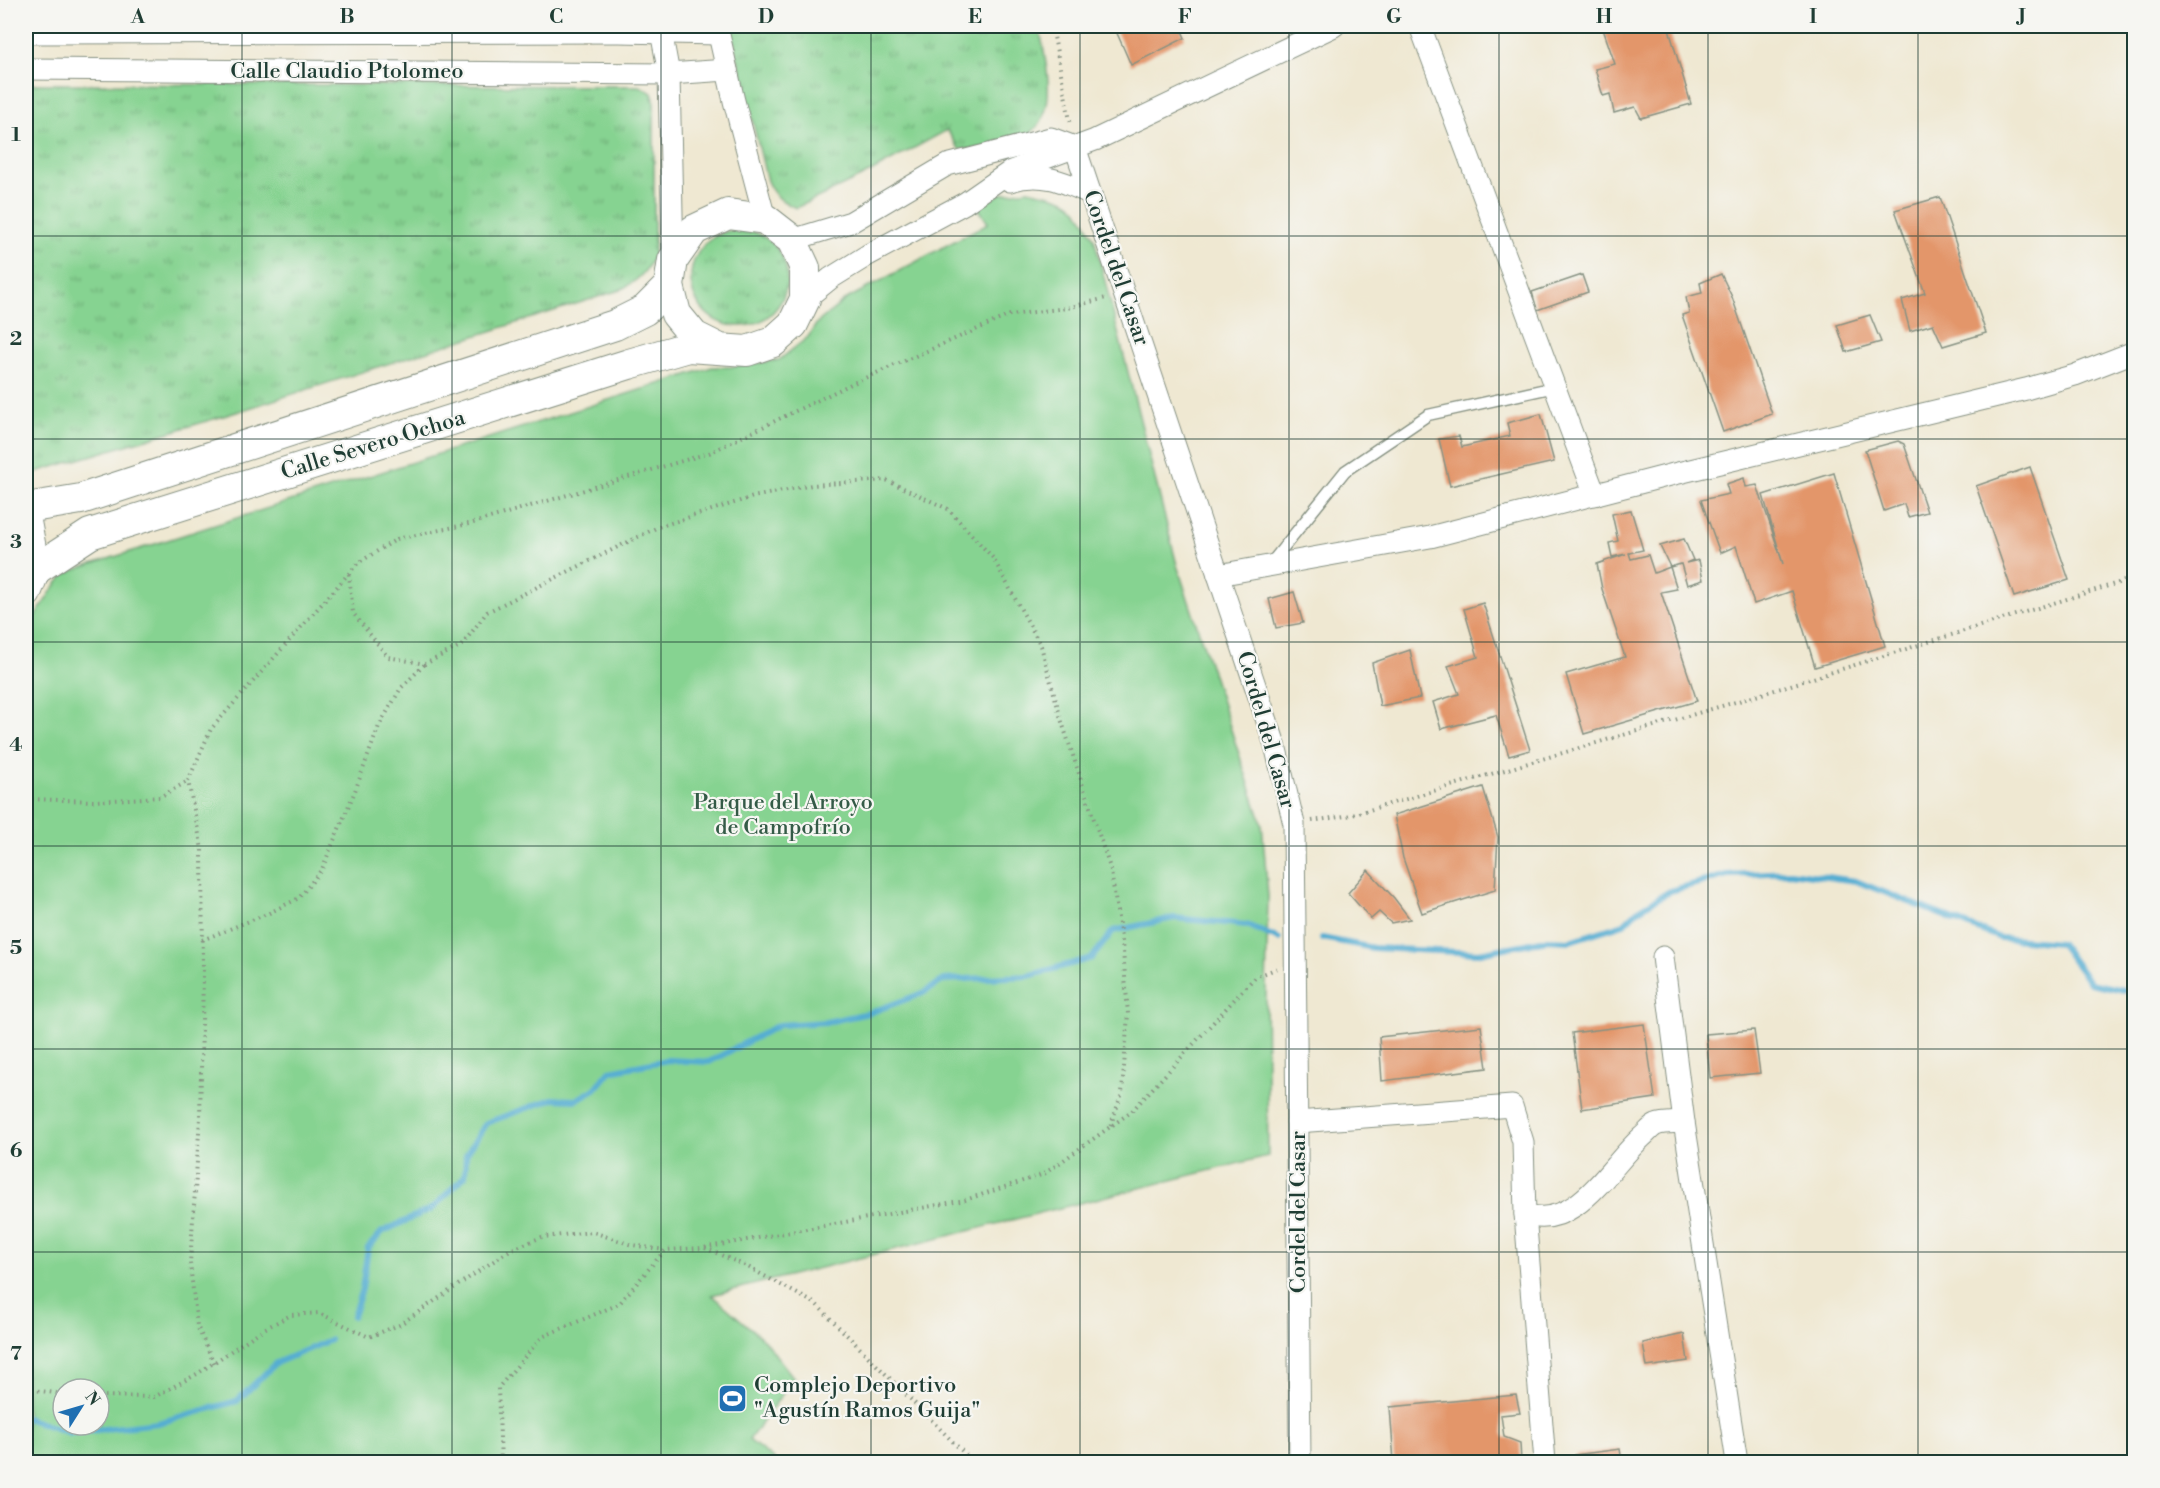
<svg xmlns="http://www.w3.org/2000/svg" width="2160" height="1488" viewBox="0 0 2160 1488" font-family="'Libre Bodoni',serif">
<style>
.grass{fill:url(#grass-tufts);stroke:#528862;stroke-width:1.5}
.park{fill:#86d391;stroke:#528862;stroke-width:1.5;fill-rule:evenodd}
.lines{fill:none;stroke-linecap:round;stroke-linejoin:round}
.stream{stroke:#55add2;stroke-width:6}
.building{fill:#e3966b}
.lane-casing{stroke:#879283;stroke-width:13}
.street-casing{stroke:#879283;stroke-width:23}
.secondary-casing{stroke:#879283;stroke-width:32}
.path{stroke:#879283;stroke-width:4;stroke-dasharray:1.5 4.5;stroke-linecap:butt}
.lane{stroke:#fff;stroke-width:10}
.street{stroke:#fff;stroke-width:21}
.secondary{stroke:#fff;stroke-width:30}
.grid{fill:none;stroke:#1f3d34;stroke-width:1.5;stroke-opacity:0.55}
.labels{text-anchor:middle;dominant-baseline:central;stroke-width:4.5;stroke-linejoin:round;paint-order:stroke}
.street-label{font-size:22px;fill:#1f3d34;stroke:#f6f6f2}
.park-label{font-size:22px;fill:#345b47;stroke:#f6f6f2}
.poi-label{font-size:22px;fill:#1f3d34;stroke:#f6f6f2;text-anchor:start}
.neatline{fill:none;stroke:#1f3d34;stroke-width:2}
.grid-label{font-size:20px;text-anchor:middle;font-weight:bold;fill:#1f3d34}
</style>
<defs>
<pattern id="grass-tufts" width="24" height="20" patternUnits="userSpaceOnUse" patternTransform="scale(1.5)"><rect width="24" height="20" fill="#86d391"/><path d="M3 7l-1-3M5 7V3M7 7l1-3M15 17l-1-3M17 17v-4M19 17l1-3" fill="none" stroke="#6dac77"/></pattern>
</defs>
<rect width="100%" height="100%" fill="#f6f6f2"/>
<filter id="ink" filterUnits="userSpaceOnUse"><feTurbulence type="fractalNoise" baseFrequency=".0167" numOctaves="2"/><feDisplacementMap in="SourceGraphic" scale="12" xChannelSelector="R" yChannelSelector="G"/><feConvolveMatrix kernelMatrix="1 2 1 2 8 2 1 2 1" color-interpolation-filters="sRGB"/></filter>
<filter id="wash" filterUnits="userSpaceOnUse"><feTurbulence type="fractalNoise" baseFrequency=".008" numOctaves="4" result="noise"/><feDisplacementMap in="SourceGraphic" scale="24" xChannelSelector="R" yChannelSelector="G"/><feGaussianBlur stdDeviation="1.35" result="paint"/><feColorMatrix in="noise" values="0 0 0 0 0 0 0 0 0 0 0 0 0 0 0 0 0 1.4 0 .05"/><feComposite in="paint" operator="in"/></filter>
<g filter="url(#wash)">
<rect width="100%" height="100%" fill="#efe8d2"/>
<g class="grass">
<path d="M730,26H1039C1045,58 1063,120 1023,137C1018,140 1011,141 1005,142C989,147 976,150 959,149L947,130L865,175L796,208C782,202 773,195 767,181Z"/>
<path d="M26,84L640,86L652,93L654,99V254C647,273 637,281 620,290L227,415L26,475Z"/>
<circle cx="739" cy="278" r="48"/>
</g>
<path class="park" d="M1028,190C1070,199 1074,199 1094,238L1177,565L1262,824L1268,896L1266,996L1268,1156L712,1295L764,1340L794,1378L749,1440L777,1462H26V624C42,613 47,592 62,578C70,570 81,568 92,564L712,367H729L779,360L808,337L817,323L845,300L988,223L977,206L1000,194ZM63,1389H99V1425H63Z"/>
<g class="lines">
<g class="stream">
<path d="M1322,938L1373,948L1479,953L1547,940L1570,941L1624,924L1637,911L1670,891L1727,875L1790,872L1856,881L2000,938L2060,943L2090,983L2134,992"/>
<path d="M353,1316L362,1289L368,1248L382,1232L433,1208L465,1176L466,1155L486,1123L552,1099L576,1100L595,1089L610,1071L668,1060L709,1062L779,1025L826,1022L869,1013L923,993L944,980L1028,976L1092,958L1113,931L1174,918L1247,925L1279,939"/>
<path d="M26,1418L70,1433L158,1423L237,1401L276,1363L330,1340"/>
</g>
</g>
<g id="blocks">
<g class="building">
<path d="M1130,26H1180L1185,38L1131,65L1116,31Z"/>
<path d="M1602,26H1668L1691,104L1641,118L1635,107L1614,113L1610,94L1603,96L1595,69L1615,64Z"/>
<path d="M1940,197L1986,333L1943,346L1933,324L1910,331L1902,300L1925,293L1895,210Z"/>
<path d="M1721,274L1732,297L1772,414L1723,432L1682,315L1689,313L1686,297L1702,293L1700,283Z"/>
<path d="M1582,275L1588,292L1537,310L1532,292Z"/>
<path d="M1870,315L1881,342L1846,352L1837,325Z"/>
<path d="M1541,414L1554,462L1450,486L1439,439L1459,436L1462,447L1510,436L1507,423Z"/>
<path d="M1898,441L1904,444L1927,512L1908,517L1904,504L1884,511L1865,450Z"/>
<path d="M2030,467L2069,580L2014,597L1976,486Z"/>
<path d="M1834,473L1885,646L1815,667L1792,591L1754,604L1736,546L1720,553L1701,500L1729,494L1726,484L1744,478L1746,487L1757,485L1783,564L1763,495Z"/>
<path d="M1631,510L1643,550L1629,553L1631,559L1648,555L1654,573L1670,567L1660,546L1684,539L1693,560L1686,563L1699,560L1703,580L1687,585L1681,564L1670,567L1677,589L1661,592L1697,701L1584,734L1566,674L1625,657L1602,589L1597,564L1626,554L1612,557L1609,543L1618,541L1612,514Z"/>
<path d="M1294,592L1303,623L1276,628L1269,599Z"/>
<path d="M1483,603L1530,750L1509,756L1496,715L1441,729L1433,702L1459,694L1448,666L1478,657L1464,609Z"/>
<path d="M1410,650L1420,698L1380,706L1372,663Z"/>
<path d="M1483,787L1498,837L1495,890L1422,913L1403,858L1394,815Z"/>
<path d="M1368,870L1394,898L1410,919L1391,923L1379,912L1371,919L1348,893Z"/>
<path d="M1644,1024L1655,1098L1582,1109L1572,1033Z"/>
<path d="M1481,1026L1487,1068L1382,1081L1379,1037Z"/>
<path d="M1754,1030L1760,1073L1710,1078L1706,1034Z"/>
<path d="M1684,1334L1688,1361L1647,1367L1643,1343Z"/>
<path d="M1516,1395L1520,1413L1501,1415L1504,1437L1520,1443L1521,1462H1394L1390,1407Z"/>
<path d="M1620,1449L1622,1462H1576L1575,1455Z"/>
</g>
</g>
</g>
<g filter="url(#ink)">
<use href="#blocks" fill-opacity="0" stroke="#879283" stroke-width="1.5"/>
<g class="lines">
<defs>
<path id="lane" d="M1271,563L1345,471L1428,415L1555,387"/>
<g id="street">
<path d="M660,26L669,74L673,260"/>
<path d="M717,26L734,101L765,219"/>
<path d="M1420,26L1595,495"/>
<path d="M26,33L619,32L719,34"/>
<path d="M26,69L669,74L727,70"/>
<path d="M1075,147L1275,745L1294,824L1300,1462"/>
<path d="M1010,181C1041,171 1063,181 1091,194"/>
<path d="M792,240L851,222L947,165L1051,138L1075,147"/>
<path d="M805,299L831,278L868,255L965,203L1011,171L1095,140L1334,26"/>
<path d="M1218,575L1430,537L1674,474L2026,389L2075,375L2134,352"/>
<path d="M1663,957L1684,1122L1737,1462"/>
<path d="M1297,1122L1512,1106L1523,1142L1525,1214L1545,1462"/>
<path d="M1525,1214C1575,1233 1610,1165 1642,1137C1646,1134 1651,1127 1656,1125C1663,1122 1676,1123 1684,1122"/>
</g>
<g id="secondary">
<path d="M26,508L81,499L615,325L645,310L669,286"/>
<path d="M26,522L35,570L26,593"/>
<path d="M35,570L90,534L629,364L688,347L747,351L773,342L793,324L805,299V268L792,240L765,219L728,214L694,230L673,260L669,286L676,314L694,336L720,349"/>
</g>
</defs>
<use href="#lane" class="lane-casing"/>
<use href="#street" class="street-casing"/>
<use href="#secondary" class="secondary-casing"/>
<g class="path">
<path d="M1052,26L1071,126"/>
<path d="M349,574L353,613L388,657L425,664L462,645L487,612L658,527L753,497L812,485L886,480L948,509L993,558L1041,646L1061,719L1111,871L1123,951L1128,1014L1122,1093L1110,1127"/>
<path d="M26,799L96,801L160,797L188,781"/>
<path d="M1312,821L1352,815L1749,698L2134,578"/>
<path d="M202,940L267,914L299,898L322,869L355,791L379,726L401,688L425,664"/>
<path d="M705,1248L746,1266L816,1304L973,1462"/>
<path d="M214,1363L197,1326L190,1263L200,1118L203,975L202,849L188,781L211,729L358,563L397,539L473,523L709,453L851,384L1010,315L1067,308L1106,298"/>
<path d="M26,1389L63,1394"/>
<path d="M99,1396L154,1397L197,1374L262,1330L291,1315L319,1313L369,1337L399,1325L510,1250L542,1237L593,1232L632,1245L664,1250"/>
<path d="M501,1462L498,1388L542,1337L619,1304L665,1250L703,1248L965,1200L1044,1174L1131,1112L1255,977L1278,968"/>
</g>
<use href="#lane" class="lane"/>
<use href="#street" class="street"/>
<use href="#secondary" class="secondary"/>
</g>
</g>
<path class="grid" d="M242,26V1462M452,26V1462M661,26V1462M871,26V1462M1080,26V1462M1289,26V1462M1499,26V1462M1708,26V1462M1918,26V1462M26,236H2134M26,439H2134M26,642H2134M26,846H2134M26,1049H2134M26,1252H2134"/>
<defs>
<symbol id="stadium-square" viewBox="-11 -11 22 22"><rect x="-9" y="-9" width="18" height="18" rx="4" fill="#1f6fb2" stroke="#f6f6f2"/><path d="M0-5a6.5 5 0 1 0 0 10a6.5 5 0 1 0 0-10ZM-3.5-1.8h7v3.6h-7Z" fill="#fff"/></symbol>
</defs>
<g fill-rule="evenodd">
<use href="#stadium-square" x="716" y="1382" width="33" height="33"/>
</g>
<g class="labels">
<g class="street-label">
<text x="347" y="71">Calle Claudio Ptolomeo</text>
<text transform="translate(1116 268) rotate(71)">Cordel del Casar</text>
<text transform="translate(373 445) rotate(-17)">Calle Severo Ochoa</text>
<text transform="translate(1266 730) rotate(74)">Cordel del Casar</text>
<text transform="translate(1298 1212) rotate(-90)">Cordel del Casar</text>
</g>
<g class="park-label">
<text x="783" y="802">Parque del Arroyo<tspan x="783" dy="25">de Campofrío</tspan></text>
</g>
<g class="poi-label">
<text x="754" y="1385">Complejo Deportivo<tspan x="754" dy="25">"Agustín Ramos Guija"</tspan></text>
</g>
</g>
<rect width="2160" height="1488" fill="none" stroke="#f6f6f2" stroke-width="66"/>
<g transform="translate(81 1407) rotate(53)"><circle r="28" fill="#f6f6f2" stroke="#a0aca6" stroke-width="1.5"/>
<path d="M0-4.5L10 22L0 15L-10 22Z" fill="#1f6fb2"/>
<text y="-9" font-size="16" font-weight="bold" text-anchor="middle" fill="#1f3d34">N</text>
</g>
<rect x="33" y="33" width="2094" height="1422" class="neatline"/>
<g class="grid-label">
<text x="138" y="23">A</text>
<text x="347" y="23">B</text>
<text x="556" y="23">C</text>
<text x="766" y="23">D</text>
<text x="975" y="23">E</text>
<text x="1185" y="23">F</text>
<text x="1394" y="23">G</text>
<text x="1604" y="23">H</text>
<text x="1813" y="23">I</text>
<text x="2022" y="23">J</text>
<text x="16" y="141">1</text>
<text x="16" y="345">2</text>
<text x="16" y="548">3</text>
<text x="16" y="751">4</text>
<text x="16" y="954">5</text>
<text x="16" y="1157">6</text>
<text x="16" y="1360">7</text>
</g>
</svg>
